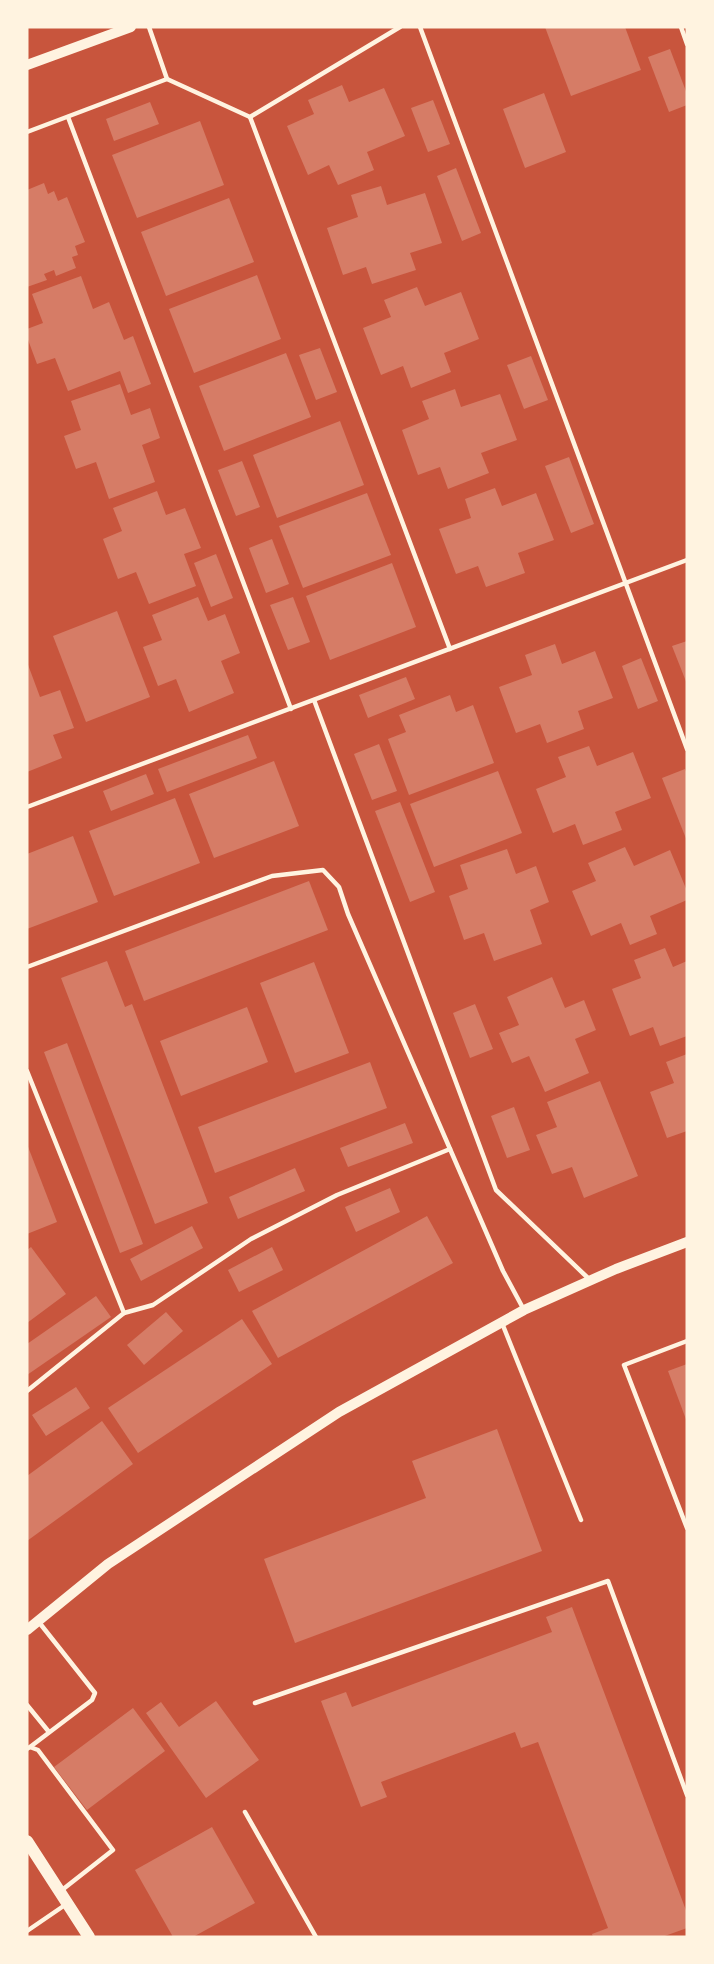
<svg xmlns="http://www.w3.org/2000/svg" width="714" height="1964" viewBox="0 0 714 1964" font-family="Lora,serif">
<style>
.building{fill:#d67c66}
.lines{fill:none;stroke-linecap:round;stroke-linejoin:round}
.service{stroke:#fff3e0;stroke-width:4.5}
.tertiary{stroke:#fff3e0;stroke-width:10}
.secondary{stroke:#fff3e0;stroke-width:12}
</style>
<rect width="100%" height="100%" fill="#c8553d"/>
<g class="building">
<path d="M545,27H625L641,70L571,96Z"/>
<path d="M670,49L687,94V105L669,112L648,57Z"/>
<path d="M342,85L349,102L384,88L405,136L367,152L374,170L338,185L329,165L308,175L287,126L314,114L308,100Z"/>
<path d="M544,93L566,152L525,168L503,109Z"/>
<path d="M433,100L450,144L428,152L411,108Z"/>
<path d="M150,102L159,124L114,141L106,119Z"/>
<path d="M200,121L224,185L137,218L112,155Z"/>
<path d="M456,168L481,233L462,241L437,176Z"/>
<path d="M44,183L48,194L54,191L58,201L67,197L85,242L75,246L78,255L72,257L76,268L56,276L54,270L44,274L47,280L27,287V190Z"/>
<path d="M381,186L387,205L425,193L442,243L410,253L416,270L372,284L366,267L343,275L327,228L358,217L351,195Z"/>
<path d="M229,198L254,262L166,296L141,232Z"/>
<path d="M257,275L281,339L194,373L169,309Z"/>
<path d="M81,276L93,309L109,302L124,340L133,336L151,384L128,393L120,371L68,391L55,358L37,364L27,337V329L43,323L32,294Z"/>
<path d="M417,287L425,306L461,292L479,339L444,353L451,372L411,388L403,366L381,375L363,328L391,317L384,300Z"/>
<path d="M320,348L337,392L316,400L299,355Z"/>
<path d="M286,353L311,417L224,451L199,386Z"/>
<path d="M531,356L548,400L524,409L507,365Z"/>
<path d="M120,384L131,415L150,408L160,438L142,445L155,482L109,499L96,462L76,469L64,436L81,430L71,401Z"/>
<path d="M455,389L461,407L500,394L517,440L481,453L489,473L448,489L440,467L418,475L402,430L429,419L422,401Z"/>
<path d="M340,421L364,485L277,518L253,455Z"/>
<path d="M569,457L594,524L571,533L545,466Z"/>
<path d="M242,461L260,507L236,516L218,470Z"/>
<path d="M495,488L502,506L536,493L554,540L518,553L525,573L486,587L478,566L456,574L439,529L471,518L465,499Z"/>
<path d="M157,491L166,515L185,508L201,548L184,554L196,586L149,604L136,572L118,579L103,539L122,531L113,508Z"/>
<path d="M367,493L391,555L303,588L279,526Z"/>
<path d="M272,539L289,584L266,593L249,548Z"/>
<path d="M216,554L233,598L211,607L194,563Z"/>
<path d="M392,563L416,627L330,660L306,596Z"/>
<path d="M198,597L208,621L225,614L240,653L221,661L234,693L189,712L176,679L158,686L143,647L162,640L152,615Z"/>
<path d="M293,597L310,642L288,650L270,605Z"/>
<path d="M117,611L150,697L86,722L53,636Z"/>
<path d="M687,641V684L672,646Z"/>
<path d="M555,644L562,664L595,651L613,698L578,711L584,729L547,743L540,724L516,733L499,687L532,675L525,655Z"/>
<path d="M641,658L658,701L638,709L622,666Z"/>
<path d="M27,662L40,697L60,690L74,728L53,735L62,758L27,772Z"/>
<path d="M406,677L415,699L368,718L359,695Z"/>
<path d="M450,695L456,712L473,705L494,763L409,795L388,739L406,732L399,715Z"/>
<path d="M248,735L257,758L167,792L158,769Z"/>
<path d="M379,744L397,791L372,800L354,754Z"/>
<path d="M589,746L597,766L633,752L651,798L615,812L622,830L583,845L575,824L553,833L536,789L566,777L558,757Z"/>
<path d="M274,761L299,826L214,858L189,794Z"/>
<path d="M685,769L687,774V841L662,778Z"/>
<path d="M498,771L522,833L434,867L410,804Z"/>
<path d="M146,774L154,794L111,811L103,791Z"/>
<path d="M175,798L200,863L114,896L89,831Z"/>
<path d="M400,802L435,892L410,902L375,811Z"/>
<path d="M73,836L98,902L27,929V854Z"/>
<path d="M625,847L634,866L670,850L687,891V900L650,916L657,934L630,945L621,923L591,936L572,891L596,881L588,863Z"/>
<path d="M507,849L516,874L536,866L549,902L530,910L542,944L494,961L484,933L464,940L449,896L468,889L460,865Z"/>
<path d="M309,881L328,930L144,1001L125,951Z"/>
<path d="M665,948L673,967L687,961V1036L660,1046L653,1027L630,1036L612,989L641,978L634,960Z"/>
<path d="M107,961L125,1007L132,1004L208,1203L155,1224L61,978Z"/>
<path d="M314,962L349,1053L295,1073L260,983Z"/>
<path d="M552,977L565,1008L584,1000L596,1030L575,1039L589,1073L545,1092L529,1056L512,1063L499,1033L519,1025L507,997Z"/>
<path d="M475,1004L493,1049L470,1058L453,1013Z"/>
<path d="M247,1007L268,1062L181,1096L160,1041Z"/>
<path d="M67,1043L143,1244L120,1253L44,1052Z"/>
<path d="M687,1054V1131L667,1138L650,1092L674,1083L666,1062Z"/>
<path d="M370,1062L387,1108L215,1173L198,1127Z"/>
<path d="M600,1081L638,1176L584,1198L572,1167L552,1174L536,1135L557,1127L547,1102Z"/>
<path d="M514,1107L530,1150L507,1158L491,1116Z"/>
<path d="M405,1123L413,1143L348,1167L340,1148Z"/>
<path d="M27,1144L57,1222L27,1234Z"/>
<path d="M295,1168L305,1191L238,1219L229,1197Z"/>
<path d="M390,1188L400,1212L356,1232L345,1207Z"/>
<path d="M427,1216L453,1263L278,1358L252,1311Z"/>
<path d="M192,1226L203,1248L141,1281L130,1259Z"/>
<path d="M31,1247L66,1294L27,1323V1250Z"/>
<path d="M272,1247L283,1270L239,1292L228,1270Z"/>
<path d="M96,1296L111,1317L27,1375V1344Z"/>
<path d="M166,1312L183,1331L144,1365L127,1345Z"/>
<path d="M242,1319L272,1364L138,1453L108,1408Z"/>
<path d="M687,1364V1422L668,1371Z"/>
<path d="M76,1387L90,1408L46,1436L32,1415Z"/>
<path d="M102,1421L133,1464L27,1541V1476Z"/>
<path d="M497,1429L542,1551L295,1643L264,1559L426,1498L412,1461Z"/>
<path d="M572,1607L687,1913V1928L662,1937H593L592,1934L608,1928L538,1742L521,1748L515,1732L381,1782L387,1797L361,1807L321,1701L346,1692L352,1707L552,1632L546,1617Z"/>
<path d="M216,1701L259,1760L206,1798L146,1713L161,1702L179,1727Z"/>
<path d="M133,1708L165,1751L87,1810L54,1767Z"/>
<path d="M212,1827L255,1903L193,1937H173L135,1870Z"/>
</g>
<g class="lines">
<g class="service">
<path d="M149,27L167,79L250,117L400,27"/>
<path d="M420,27L687,749"/>
<path d="M681,27L687,44"/>
<path d="M68,117L291,709"/>
<path d="M250,117L450,649"/>
<path d="M27,132L167,79"/>
<path d="M314,700L496,1190L589,1279"/>
<path d="M27,807L687,560"/>
<path d="M27,967L272,876L323,870L339,887L348,914L503,1271L524,1310"/>
<path d="M27,1071L124,1313L27,1391"/>
<path d="M124,1313L153,1305L251,1239L337,1195L450,1149"/>
<path d="M502,1323L581,1520"/>
<path d="M687,1341L624,1365L687,1528"/>
<path d="M255,1703L608,1581L687,1795"/>
<path d="M27,1705L49,1732"/>
<path d="M30,1747L92,1700L95,1693L38,1621"/>
<path d="M27,1749L30,1747L38,1750L113,1850L62,1890"/>
<path d="M245,1812L316,1937"/>
<path d="M27,1931L65,1905"/>
</g>
<g class="tertiary">
<path d="M27,65L131,27"/>
<path d="M27,1630L108,1564L339,1412L524,1310L616,1269L687,1242"/>
</g>
<path class="secondary" d="M27,1841L89,1937"/>
</g>
<rect width="714" height="1964" fill="none" stroke="#fff3e0" stroke-width="57"/>
</svg>
